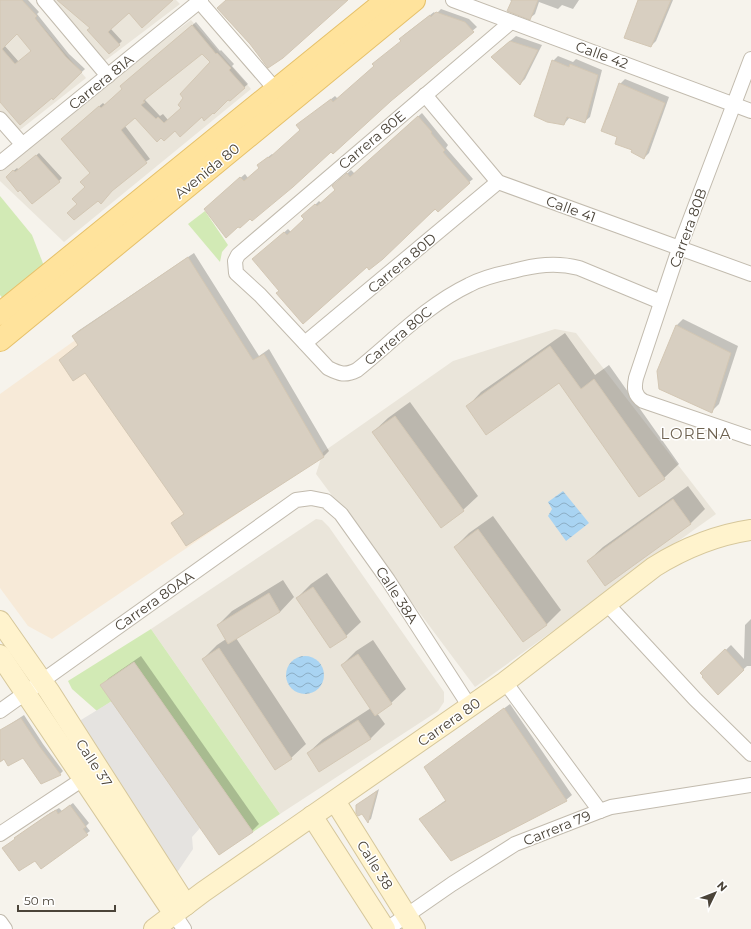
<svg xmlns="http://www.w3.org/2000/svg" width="751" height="929" viewBox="0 0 751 929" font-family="Montserrat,sans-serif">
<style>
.residential{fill:#eae5da}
.commercial{fill:#f7ead8}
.green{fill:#d2eab5}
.parking{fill:#e5e3e0}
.water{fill:url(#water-waves)}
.shadow{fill:#0003;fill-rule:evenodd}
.building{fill:#d8cfc1;stroke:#d3c7b4;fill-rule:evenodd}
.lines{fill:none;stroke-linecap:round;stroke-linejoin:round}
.street-casing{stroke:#c2bbae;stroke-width:16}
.secondary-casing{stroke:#d6c79b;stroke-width:22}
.primary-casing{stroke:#e6c16a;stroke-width:24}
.street{stroke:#fff;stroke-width:14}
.secondary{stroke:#fff3cd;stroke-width:20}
.primary{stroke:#ffe39c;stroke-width:22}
.labels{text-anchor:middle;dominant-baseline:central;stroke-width:3;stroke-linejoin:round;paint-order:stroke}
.street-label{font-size:14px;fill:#4b4439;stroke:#fff}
.neighbourhood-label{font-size:15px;letter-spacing:1px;fill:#6e6250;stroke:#fff}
</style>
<defs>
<pattern id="water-waves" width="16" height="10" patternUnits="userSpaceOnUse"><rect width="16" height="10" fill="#a9d4f2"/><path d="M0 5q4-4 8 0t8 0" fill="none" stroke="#8caec5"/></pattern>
</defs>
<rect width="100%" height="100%" fill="#f6f3ec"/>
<g class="residential">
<path d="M0,0H20L86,78L16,133L0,115Z"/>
<path d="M48,0H176L180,4L102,63Z"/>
<path d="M191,20L251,89L64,242L0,181V164Z"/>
<path d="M555,329L576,333L716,514L475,687L316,474L323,452L453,361Z"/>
<path d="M316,519L322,520L329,527L444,692V702L438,711L280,814L151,629Z"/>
</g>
<path class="commercial" d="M187,260L317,460L52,639L28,626L0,588V394Z"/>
<g class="green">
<path d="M0,196L32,235L44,266L4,300L0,295Z"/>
<path d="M205,211L228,245L222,252L220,262L188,224Z"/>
<path d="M151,629L280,814L253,832L134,662L101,685L112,701L97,711L72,689L68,681Z"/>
</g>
<path class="parking" d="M112,701L200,828L192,837L193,849L176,874L76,723Z"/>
<g class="water">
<path d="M563,491L589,523L566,541L548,516L552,509L548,502Z"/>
<circle cx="305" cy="675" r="19"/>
</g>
<g class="shadow">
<path d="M0,0H28L39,12L37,14L69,54L85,69L53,99L52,97L0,101ZM17,32L33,51L19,62L4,45Z"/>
<path d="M61,0H172L129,12L111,29L122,41L110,53L91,27Z"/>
<path d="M510,0H579L573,9L562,5L558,9L539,2L535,14L530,18Z"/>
<path d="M639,0H673L656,41L651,46Z"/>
<path d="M441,9L469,19L477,27L226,236L209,205L245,174L248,178L260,168L263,161L272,154L273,155L301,130L302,122L335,96L338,99L402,41L404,35L434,12L436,14Z"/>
<path d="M196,22L220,51L221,50L234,64L232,66L248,84L230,100L229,98L213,112L176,130L135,116L125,126L150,159L78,204L92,173L66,135L103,103L105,105L123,89L125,83ZM202,52L211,62L182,108L168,120L163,114L160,116L145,100L147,97Z"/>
<path d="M516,36L542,45L525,79L520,84L497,52Z"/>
<path d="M558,56L573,62L576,59L602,70L590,117L584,122L570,117L564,124L553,61Z"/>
<path d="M625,79L669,97L649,153L644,158L619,137L620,84Z"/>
<path d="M422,113L448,145L446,148L473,179L367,265L280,290L257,256L288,229L291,232L305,219L303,217L319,201L321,203L336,190L337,183L351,170L355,174Z"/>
<path d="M39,153L62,178L59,181L10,174L17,168L19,170Z"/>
<path d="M194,253L259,356L269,349L329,451L324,456L186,544L172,523L185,513L85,372L60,360L79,344L73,336L78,331Z"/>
<path d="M683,319L738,346L719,404L712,411L676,326Z"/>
<path d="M565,333L595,375L609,365L679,464L664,478L559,382L467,407L481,392Z"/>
<path d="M410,402L478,496L463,510L373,432L388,418Z"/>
<path d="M688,486L705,509L690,524L588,561L603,547Z"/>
<path d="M493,516L561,610L547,624L523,641L455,547L469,533Z"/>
<path d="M327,573L361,622L346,636L297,598L311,584Z"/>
<path d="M283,580L294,597L280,612L236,638L306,744L291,758L203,659L217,645L226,639L218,625L232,611Z"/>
<path d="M751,619V666H747L718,693L702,673L731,645L744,659L745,625Z"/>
<path d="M373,640L406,689L391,703L377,713L385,724L370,739L308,753L323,739L371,708L342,665L356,651Z"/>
<path d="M141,656L259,824L252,831L102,685L109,678Z"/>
<path d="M510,704L572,795L566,800L420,819L447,799L425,767Z"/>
<path d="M24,715L43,744L63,771L60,774L23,756L5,759L0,762V731Z"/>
<path d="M379,789L371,819L368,821L357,805Z"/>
<path d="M73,803L89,823L86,826L90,831L41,868L16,838L50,813L59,808L62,811Z"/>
</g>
<g class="building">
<path d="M0,0H22L37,16L35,18L66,57L82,72L53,100L52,98L20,125L0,102ZM17,34L31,51L15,64L2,49Z"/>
<path d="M57,0H173L142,28L129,13L110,30L108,32L120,45L109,54L87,30L90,28Z"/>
<path d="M226,0H348L283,58L268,68L250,44L217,8Z"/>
<path d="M512,0H538L530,20L507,11Z"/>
<path d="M638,0H671L651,47L624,38Z"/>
<path d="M436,12L465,22L474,32L391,101L333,154L331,152L293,187L252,221L250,219L240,228L238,227L226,238L204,209L240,177L244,181L259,168L257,165L268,157L269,158L300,130L296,125L331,99L333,102L374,66L372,64L401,41L399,39L430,15L431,17Z"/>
<path d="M192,25L216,54L217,53L231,68L229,70L245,88L230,101L228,100L214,114L213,113L204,121L202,117L180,137L175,131L164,141L161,138L157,142L135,118L121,130L147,163L112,191L101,204L98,201L74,220L67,213L77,204L72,199L85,187L80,182L90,173L61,139L99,106L101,108L122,89L120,86ZM202,54L210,62L180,94L183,98L178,105L181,108L164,123L158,117L156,119L141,105L145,102L143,101Z"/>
<path d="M510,41L538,50L520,85L491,57Z"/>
<path d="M552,60L569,67L570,64L598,75L585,123L567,117L564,125L547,122L534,116Z"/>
<path d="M619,83L665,103L644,159L631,152L632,150L615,144L617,137L601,131Z"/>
<path d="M418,116L432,132L431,133L445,150L443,152L470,183L438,212L435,209L383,259L369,270L367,267L303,324L276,293L279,291L252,259L284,232L287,235L304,219L301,216L315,204L317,206L335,190L332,186L347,173L350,177Z"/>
<path d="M36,155L60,182L32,204L20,190L18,192L6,177L13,170L15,172Z"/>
<path d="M188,257L253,360L264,354L324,457L186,546L171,523L184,514L85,373L73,381L59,360L78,345L72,336Z"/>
<path d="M676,325L731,353L712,413L659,389L657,371Z"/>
<path d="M550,346L581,389L594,379L665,479L639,497L559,383L486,435L466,406Z"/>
<path d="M395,416L464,511L441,528L372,432Z"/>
<path d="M673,499L691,524L605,586L587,561Z"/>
<path d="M478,529L547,625L523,642L454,547Z"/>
<path d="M313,587L347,637L330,648L296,598Z"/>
<path d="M269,593L280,612L228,644L217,625Z"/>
<path d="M219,648L292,759L275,770L202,659Z"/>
<path d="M725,649L744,670L718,695L702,677L703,676L700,673Z"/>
<path d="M358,654L392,704L375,716L341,665Z"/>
<path d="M134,662L253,832L219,855L100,685Z"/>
<path d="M504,708L567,801L451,861L419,819L446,801L424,767Z"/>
<path d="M21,718L40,747L61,775L41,784L23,758L8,766L4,759L0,762V730Z"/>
<path d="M358,720L371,739L319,772L307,753Z"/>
<path d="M377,791L368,823L362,814L358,816L356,813V805Z"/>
<path d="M70,805L86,827L83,829L88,835L41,869L35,861L19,871L2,848L15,839L14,838L46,816L56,810L58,814Z"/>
</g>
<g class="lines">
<defs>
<g id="street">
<path d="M44,0L108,76"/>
<path d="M198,0L276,90"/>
<path d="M453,0L751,111"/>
<path d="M511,22L238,255L235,261L236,273L260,295L328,368C340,374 345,376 357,370C393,341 427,305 469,285C482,278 498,274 513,271C535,265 556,262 579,268L661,302"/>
<path d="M751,59L679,249L636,378C634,388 634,395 643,401L751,438"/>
<path d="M425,95L498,182L751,274"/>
<path d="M0,119L22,144"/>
<path d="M0,163L201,0"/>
<path d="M305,343L498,182"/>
<path d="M607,604L695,699L751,754"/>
<path d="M505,682L600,811"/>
<path d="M0,711L296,500L311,498L326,501L341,514L388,580L470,707"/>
<path d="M0,834L83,779"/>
<path d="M174,914L184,929"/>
<path d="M0,922L5,929"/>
<path d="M387,929L452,884L515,844L600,811L611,807L751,785"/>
</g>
<g id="secondary">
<path d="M0,621L49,691L186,905"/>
<path d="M0,655L174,914"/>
<path d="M335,801L415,929"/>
<path d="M312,816L385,929"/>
<path d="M154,929L203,892L505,682L654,567C683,549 717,535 751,530"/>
</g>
<g id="primary">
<path d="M0,314L387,0"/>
<path d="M0,340L414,0"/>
</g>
</defs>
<use href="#street" class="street-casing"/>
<use href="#secondary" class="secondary-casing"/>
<use href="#primary" class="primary-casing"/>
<use href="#street" class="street"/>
<use href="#secondary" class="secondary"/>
<use href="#primary" class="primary"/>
</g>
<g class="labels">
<g class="street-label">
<text transform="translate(602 55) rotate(20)">Calle 42</text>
<text transform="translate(101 82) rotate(-39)">Carrera 81A</text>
<text transform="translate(372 140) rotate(-40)">Carrera 80E</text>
<text transform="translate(207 171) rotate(-39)">Avenida 80</text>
<text transform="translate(571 209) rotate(20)">Calle 41</text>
<text transform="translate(688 228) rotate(-70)">Carrera 80B</text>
<text transform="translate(402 263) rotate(-40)">Carrera 80D</text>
<text transform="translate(398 336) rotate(-40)">Carrera 80C</text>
<text transform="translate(397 595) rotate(57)">Calle 38A</text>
<text transform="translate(154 601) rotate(-35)">Carrera 80AA</text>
<text transform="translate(449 722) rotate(-35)">Carrera 80</text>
<text transform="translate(94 763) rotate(57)">Calle 37</text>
<text transform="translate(557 828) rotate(-22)">Carrera 79</text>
<text transform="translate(375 865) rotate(58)">Calle 38</text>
</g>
<g class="neighbourhood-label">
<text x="696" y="433">LORENA</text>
</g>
</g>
<g transform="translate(715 893) rotate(47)" stroke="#ffffff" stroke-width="3" paint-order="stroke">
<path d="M0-3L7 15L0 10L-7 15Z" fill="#4b4439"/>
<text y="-6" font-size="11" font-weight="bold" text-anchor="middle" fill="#4b4439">N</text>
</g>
<path d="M18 905v6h97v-6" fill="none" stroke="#4b4439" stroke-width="2"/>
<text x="24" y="905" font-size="12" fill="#4b4439" stroke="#ffffff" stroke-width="3" paint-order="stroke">50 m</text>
</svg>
